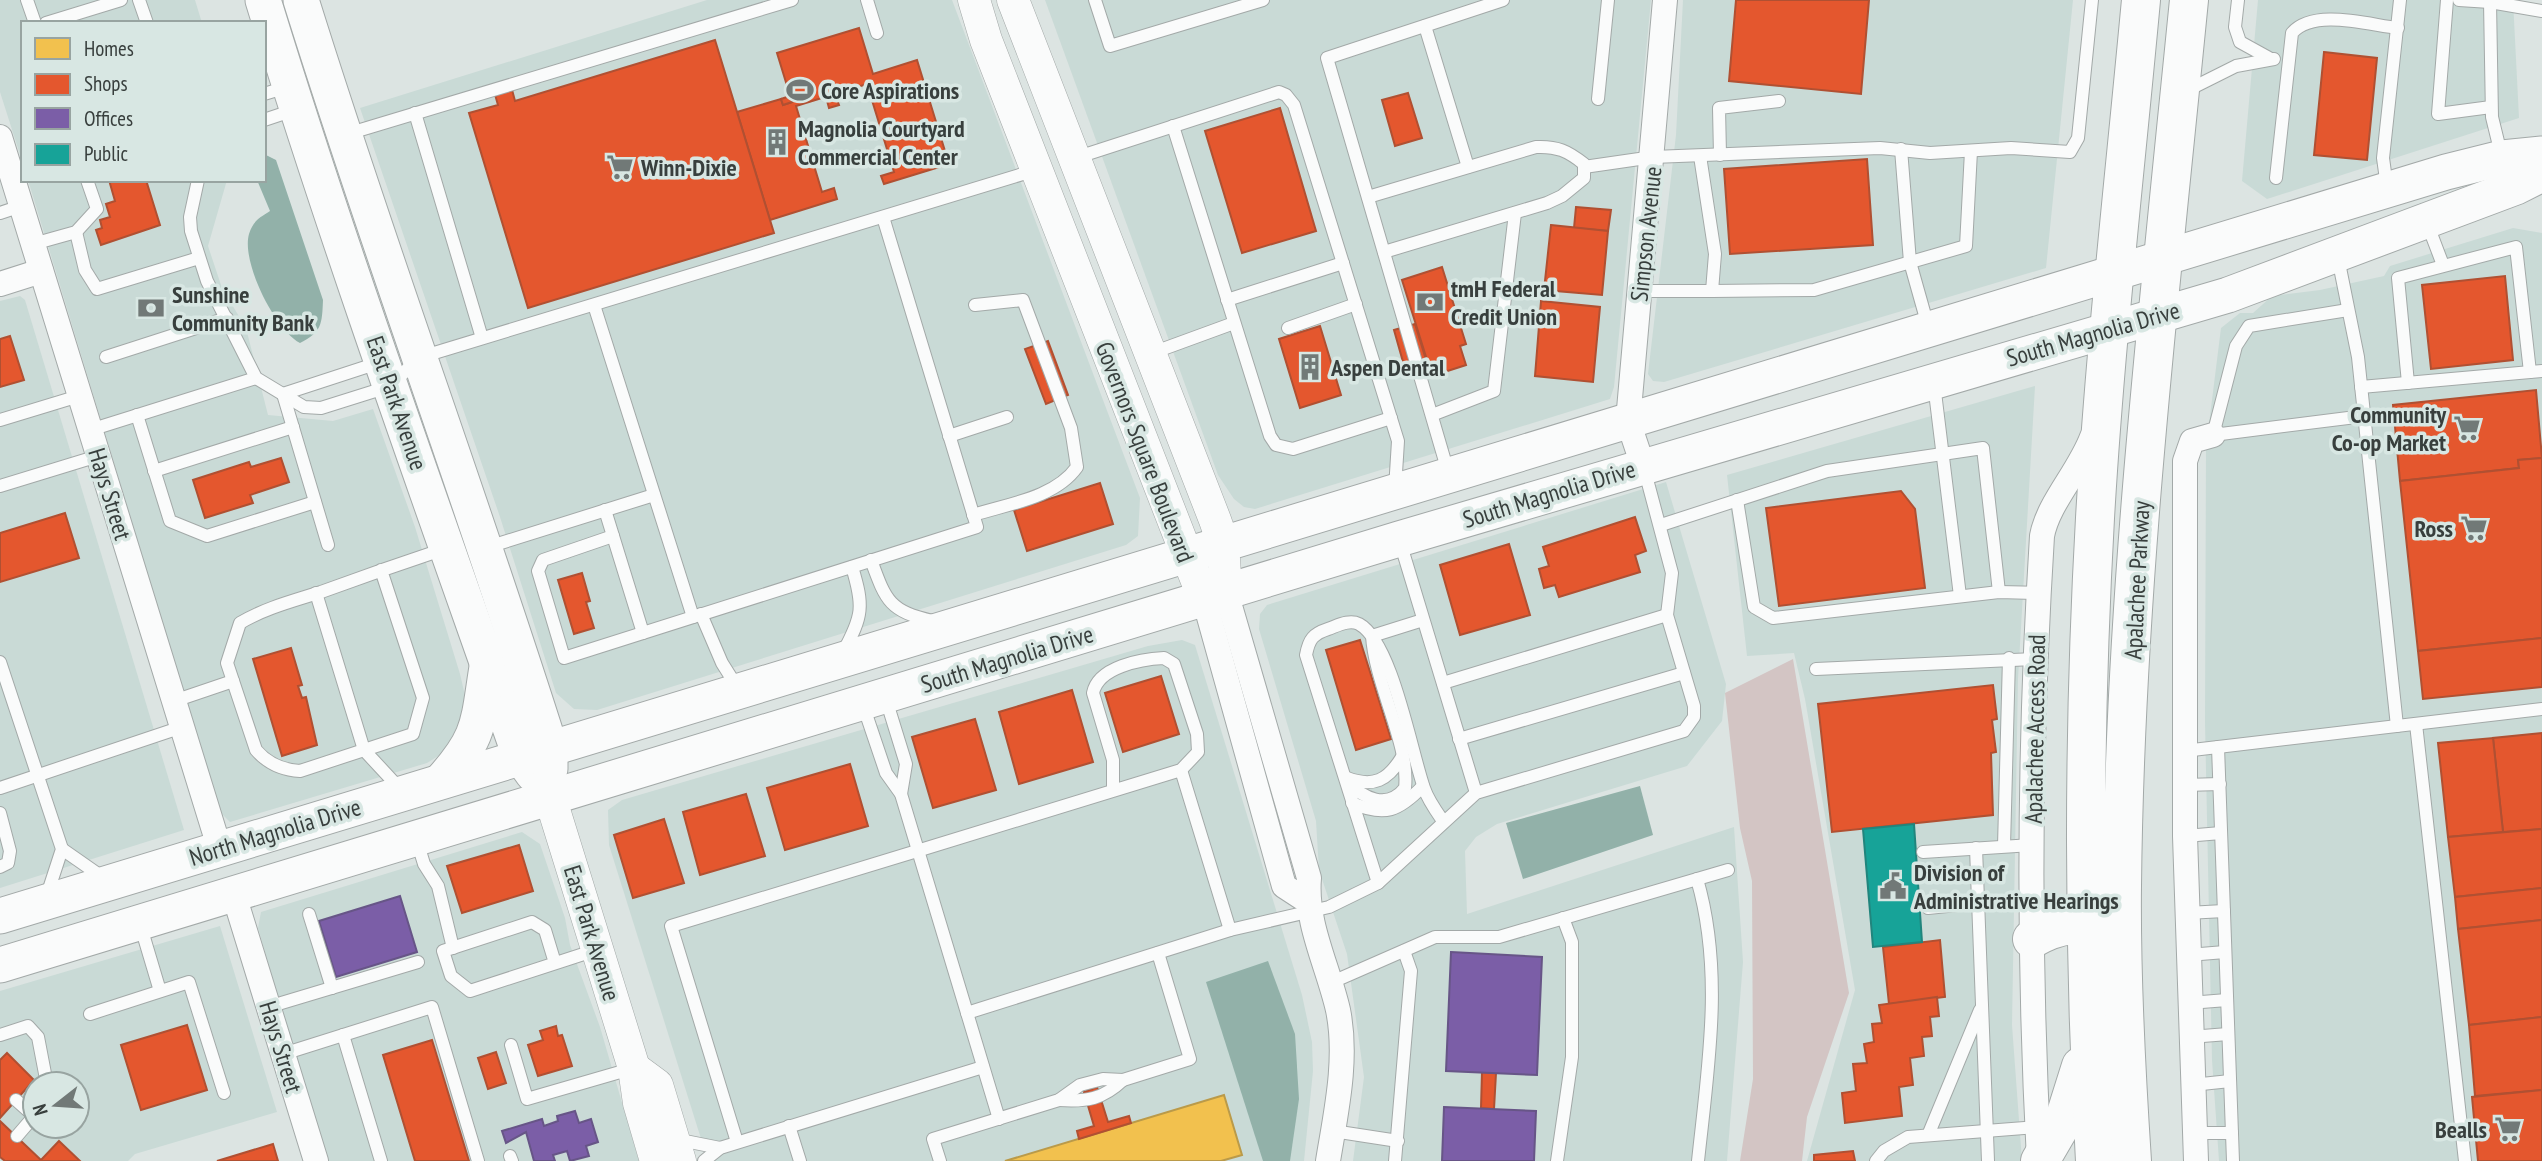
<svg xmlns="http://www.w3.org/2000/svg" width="2542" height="1161" viewBox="0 0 2542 1161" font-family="'PT Sans Narrow',sans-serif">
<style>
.built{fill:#c9dad6;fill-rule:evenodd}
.green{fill:#d3c5c4}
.water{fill:#92b1a9}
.homes{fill:#f2c14e;stroke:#ba9a49;stroke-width:2}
.shops{fill:#e4572e;stroke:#b05032;stroke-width:2}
.offices{fill:#7b5ea7;stroke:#675587;stroke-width:2}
.public{fill:#17a398;stroke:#21857d;stroke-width:2}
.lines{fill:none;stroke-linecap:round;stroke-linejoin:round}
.service-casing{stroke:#a3a9a8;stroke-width:14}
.minor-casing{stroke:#a3a9a8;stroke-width:26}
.tertiary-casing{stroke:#a3a9a8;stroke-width:33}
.secondary-casing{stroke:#a3a9a8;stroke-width:37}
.primary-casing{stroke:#a3a9a8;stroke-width:40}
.service{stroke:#fafbfb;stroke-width:12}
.minor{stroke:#fafbfb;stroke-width:24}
.tertiary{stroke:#fafbfb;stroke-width:32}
.secondary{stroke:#fafbfb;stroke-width:35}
.primary{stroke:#fafbfb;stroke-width:38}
.labels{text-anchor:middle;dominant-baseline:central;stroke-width:7;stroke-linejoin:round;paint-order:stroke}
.poi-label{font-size:24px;font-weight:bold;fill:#383f3d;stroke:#d8e7e3;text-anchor:start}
.street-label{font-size:24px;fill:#383f3d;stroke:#d8e7e3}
</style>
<rect width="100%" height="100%" fill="#dce4e2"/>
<g class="built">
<path d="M0,0H195L202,23H23V164L0,92Z"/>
<path d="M707,0H952L1140,498L1138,536L1126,545L597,710L574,709L556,693L500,517L360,108Z"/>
<path d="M1045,0H1651L1614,387L1610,399L1255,509L1244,507L1234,499L1218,475Z"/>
<path d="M1683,0H2073L2046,268L1664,382L1653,381L1648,374L1676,135Z"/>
<path d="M2258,0H2513L2519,118L2267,199L2242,181Z"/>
<path d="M28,180H227L208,246L222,288L246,328L268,415L333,421L373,409L415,527L460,674L467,704L465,715L446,751L427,763L230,822L220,812Z"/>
<path d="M2513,228L2542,233V1161H2219L2212,1060L2205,722L2206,448L2221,328L2240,313H2253L2272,296L2320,290L2384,276L2390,266Z"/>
<path d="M20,296L25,300L184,830L0,888V301Z"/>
<path d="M2035,386L2018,679L2012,1025L2022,1161H1807L1855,990L1805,699L1794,653L1747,656L1727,475Z"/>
<path d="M1666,482L1726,684L1722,721L1687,766L1497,824L1476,837L1465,851L1467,914L1734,827L1743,962L1727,1161H1353L1364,1077L1347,954L1319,870L1316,821L1259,629L1260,614L1267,605Z"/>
<path d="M1182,640L1195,645L1302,995L1312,1042L1313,1071L1304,1161H708L609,845L608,810L622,800L1148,646Z"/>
<path d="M522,832L540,844L565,918L570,945L600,1027L639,1161H325L258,928L261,912Z"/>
<path d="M220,926L277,1112L135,1154L128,1161H0V991ZM35,1084H77V1126H35Z"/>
</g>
<path class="green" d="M1793,659L1849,993L1807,1117L1802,1161H1740L1753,1079L1752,881L1740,828L1725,693Z"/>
<g class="water">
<path d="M264,154L276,160L323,300C322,324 322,332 300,343C275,330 241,262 249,234C253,221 259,218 270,211L257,180H264Z"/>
<path d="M1640,786L1653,835L1523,879L1506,823Z"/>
<path d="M1268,961L1295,1034L1299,1099L1290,1161H1263L1206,982Z"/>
</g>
<path class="homes" d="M1224,1095L1242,1155L1221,1161H1005Z"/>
<g class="shops">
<path d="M1736,0H1869L1861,94L1729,81Z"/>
<path d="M859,28L873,74L917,60L949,164L884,184L881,176L894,172L867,84L796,106L822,192L834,188L837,199L770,220L737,112L781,99L783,105L792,102L777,53Z"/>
<path d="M715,40L774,233L528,308L469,113L498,105L494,91L511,86L515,101Z"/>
<path d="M2324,52L2377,58L2367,160L2314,155Z"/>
<path d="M1408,93L1422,138L1395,146L1382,100Z"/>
<path d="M835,94L839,105L829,108L826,97Z"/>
<path d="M790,96L792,102L783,105L781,99Z"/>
<path d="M1280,108L1316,231L1242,253L1205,131Z"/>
<path d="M1867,159L1873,245L1730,254L1724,169Z"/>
<path d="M109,180H146L160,225L101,245L96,230L102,228L100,220L110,217L106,204L115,201Z"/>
<path d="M1576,207L1611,210L1608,231L1574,228Z"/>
<path d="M1551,225L1608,231L1602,295L1544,290Z"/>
<path d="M1442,267L1466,344L1460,346L1466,365L1432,376L1402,280Z"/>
<path d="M2505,276L2513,360L2431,369L2422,285Z"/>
<path d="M1541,301L1600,307L1593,382L1535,376Z"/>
<path d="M1415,324L1427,363L1405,369L1394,330Z"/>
<path d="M1320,326L1341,395L1300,408L1279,339Z"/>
<path d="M10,336L24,380L0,387V339Z"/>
<path d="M1048,341L1068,395L1046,404L1025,349Z"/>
<path d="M2536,390L2542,458L2518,460L2519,468L2400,481L2393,405Z"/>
<path d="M281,458L289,482L250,495L253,503L205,518L193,480L249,462L251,467Z"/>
<path d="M2542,458V638L2418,651L2400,481L2519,468L2518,460Z"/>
<path d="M1100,483L1113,524L1027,551L1014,510Z"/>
<path d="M1901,491L1915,509L1925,588L1779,606L1766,508Z"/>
<path d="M65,513L79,558L0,582V533Z"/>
<path d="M1635,517L1646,551L1635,555L1640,572L1559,597L1555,585L1544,588L1539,569L1549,566L1543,547Z"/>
<path d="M1509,544L1530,615L1460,635L1440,565Z"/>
<path d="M582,573L590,601L586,602L594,628L574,634L558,580Z"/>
<path d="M2542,638V687L2423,699L2418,651Z"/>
<path d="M1360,640L1391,739L1356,750L1326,650Z"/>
<path d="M291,648L302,685L298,686L302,698L306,697L317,745L282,756L253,659Z"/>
<path d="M1161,676L1179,734L1123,752L1105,693Z"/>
<path d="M1993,685L1997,719L1992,720L1996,752L1991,753L1993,815L1832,832L1818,704Z"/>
<path d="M1072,690L1093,762L1019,784L999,712Z"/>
<path d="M975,719L996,790L933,808L912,737Z"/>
<path d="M2542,733V829L2503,832L2493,738Z"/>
<path d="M2493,738L2503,832L2448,837L2438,743Z"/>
<path d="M850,764L868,826L785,850L767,788Z"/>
<path d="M746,794L765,856L700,875L683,812Z"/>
<path d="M664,819L684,883L633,898L614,835Z"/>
<path d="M2542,829V888L2455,897L2448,837Z"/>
<path d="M519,845L533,891L462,913L447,866Z"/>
<path d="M2542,888V920L2458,929L2455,897Z"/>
<path d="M2542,920V1017L2469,1025L2458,929Z"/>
<path d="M1940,940L1945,997L1889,1004L1883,947Z"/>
<path d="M1937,997L1939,1016L1930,1017L1932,1036L1922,1037L1924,1056L1910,1058L1913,1085L1899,1087L1902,1116L1845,1123L1842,1093L1856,1091L1853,1064L1867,1063L1864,1044L1874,1042L1872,1024L1882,1023L1879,1005Z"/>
<path d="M2542,1017V1090L2475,1096L2469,1025Z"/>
<path d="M187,1025L207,1090L141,1110L121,1045Z"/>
<path d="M556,1026L558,1036L562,1035L572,1066L538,1076L528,1045L543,1040L540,1031Z"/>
<path d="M432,1040L469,1161H415L383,1055Z"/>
<path d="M496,1052L506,1083L488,1089L478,1058Z"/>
<path d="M7,1053L34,1080L0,1118V1060Z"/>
<path d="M1482,1072L1496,1073L1494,1109L1481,1108Z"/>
<path d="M1097,1087L1108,1122L1129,1116L1131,1123L1079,1139L1077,1131L1094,1126L1084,1092Z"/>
<path d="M2542,1090V1161H2478L2472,1097Z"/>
<path d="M0,1121L41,1160L40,1161H5L0,1157Z"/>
<path d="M59,1141L80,1161H40Z"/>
<path d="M273,1144L278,1161H217Z"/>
<path d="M1853,1151L1855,1161H1814V1155Z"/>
</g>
<g class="offices">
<path d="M400,896L417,952L336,977L319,921Z"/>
<path d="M1451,952L1542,957L1537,1075L1446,1071Z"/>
<path d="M1444,1107L1536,1111L1534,1161H1442Z"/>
<path d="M575,1111L579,1123L591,1119L598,1142L586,1146L589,1156L570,1161L567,1151L553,1155L555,1161H534L526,1132L506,1143L502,1131L542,1119L544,1126L558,1121L557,1116Z"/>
</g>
<path class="public" d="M1914,824L1922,942L1873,947L1863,829Z"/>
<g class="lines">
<defs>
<g id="service">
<path d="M27,0L35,23"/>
<path d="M139,0L147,23"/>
<path d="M867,0L877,33"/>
<path d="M1095,0L1110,46L1263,0"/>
<path d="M2238,0L2235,27L2240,42L2269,58"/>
<path d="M2447,0L2438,114L2491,107"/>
<path d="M2459,0L2490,2L2542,11"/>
<path d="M2490,2L2492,117L2502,158"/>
<path d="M46,23L121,0"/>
<path d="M1425,26L1468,167"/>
<path d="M2188,90L2236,66L2274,59"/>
<path d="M264,94L287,87"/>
<path d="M1598,99L1608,0"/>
<path d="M415,113L482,338"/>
<path d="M264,120L294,110"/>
<path d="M1173,126L1270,436L1276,445L1293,449L1391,418"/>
<path d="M347,134L792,0"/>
<path d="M1901,149L1910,262L1928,326"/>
<path d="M1720,155L1719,108L1779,101"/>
<path d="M1075,158L1279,92L1286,95L1294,105L1398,441L1395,489"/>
<path d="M1584,167L1653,157L1880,148L1930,153L2011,148L2070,152L2078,138L2092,0"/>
<path d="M2276,178L2292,33C2314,8 2369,25 2398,28"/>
<path d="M198,180L190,217L191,231L207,281L256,378L304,407L321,408L391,386L416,360"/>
<path d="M2387,187L2383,158L2400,0"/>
<path d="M1368,197L1536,147C1557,146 1568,151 1584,164V178L1562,196L1547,203L1384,252"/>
<path d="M0,213L21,206"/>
<path d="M2427,223L2443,265"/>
<path d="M76,232L85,270L97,289L199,258"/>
<path d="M33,244L76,232L97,209L87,180"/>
<path d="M2338,258L2358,357L2397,726"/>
<path d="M1640,291H1712L1715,254L1700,156"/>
<path d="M1712,291L1814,290L1966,246L1971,151"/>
<path d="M1227,300L1343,263"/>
<path d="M594,305L693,617"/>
<path d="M2348,310L2249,326L2236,346L2213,435L2364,416"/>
<path d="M1288,328L1356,304"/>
<path d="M1152,353L1234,323"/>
<path d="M106,357L227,318"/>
<path d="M421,357L1036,170"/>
<path d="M2408,383L2398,278L2516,247L2530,372"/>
<path d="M1934,384L1960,596"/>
<path d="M2361,387L2542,371"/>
<path d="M283,394L378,363"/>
<path d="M283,394L328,545"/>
<path d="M137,415L170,521L207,536L315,502"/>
<path d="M1432,415L1494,391L1515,213"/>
<path d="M0,420L79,396"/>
<path d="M90,430L256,378"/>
<path d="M949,436L1007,417"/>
<path d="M154,471L293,427"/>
<path d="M1449,475L1327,58L1503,0"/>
<path d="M0,486L98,456"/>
<path d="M1737,500L1754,607L1773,618L1999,592L2039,593"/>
<path d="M605,510L643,633"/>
<path d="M973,515C1008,504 1055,498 1077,467L1071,428L1023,300L975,305"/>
<path d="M1661,525L1827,471L1983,448L1999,592"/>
<path d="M613,536L543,560L538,571L564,658L977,527L883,217"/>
<path d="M1400,542L1476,793"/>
<path d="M488,547L654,495"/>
<path d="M871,560C886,601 889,611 933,621"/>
<path d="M381,570L423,698L413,734L300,771C282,770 268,764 256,750L227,663L240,623C265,608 293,601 321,592C362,577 402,563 444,549"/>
<path d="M316,593L364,750L402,791"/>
<path d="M701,614L722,663L739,690"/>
<path d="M843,652C863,616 864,606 852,567"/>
<path d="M0,662L62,849L47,895"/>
<path d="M1816,669L2036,659"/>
<path d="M1443,683L1667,615"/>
<path d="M885,696L906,764L901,794"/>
<path d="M174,701L233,681"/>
<path d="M863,705L886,773L901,794L999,1119"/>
<path d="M2416,724L2465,1161"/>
<path d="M1459,739L1684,673"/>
<path d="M2218,747L2233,1161"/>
<path d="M2184,751L2542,709"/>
<path d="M1181,770L1230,930"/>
<path d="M1347,778C1374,788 1388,780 1402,757"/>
<path d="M1347,781C1363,799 1388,810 1405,788C1410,745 1375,685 1372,636L1423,620"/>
<path d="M2185,785L2220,784"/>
<path d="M0,788L182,727"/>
<path d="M1352,803C1385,817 1399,811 1423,786"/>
<path d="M0,813L10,851L8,863L0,867"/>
<path d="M2185,836L2221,833"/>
<path d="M417,841L424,864L438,886L453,948"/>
<path d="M2004,846L2009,658"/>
<path d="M1976,848L1988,1161"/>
<path d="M62,849L105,879"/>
<path d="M1923,852L2032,845"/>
<path d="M1697,879C1724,972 1708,1067 1698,1161"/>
<path d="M1378,883L1306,655C1309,639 1313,634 1328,629C1337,626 1349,619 1359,624C1392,642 1411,751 1424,788C1428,800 1436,811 1443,821"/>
<path d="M1928,908L1977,903"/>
<path d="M2187,913L2224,911"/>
<path d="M309,914L332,988"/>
<path d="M140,924L160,991"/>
<path d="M2188,955L2225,952"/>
<path d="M555,963L545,930L532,922L443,951L451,976L470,991L596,950"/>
<path d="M1330,983L1435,937H1499L1728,870"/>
<path d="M2189,1003L2227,1000"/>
<path d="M268,1007L418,962"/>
<path d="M967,1013L1230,930L1329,907L1378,883L1476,793L1684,731L1694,717V706L1667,615L1672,573L1644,468"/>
<path d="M90,1014L189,982L224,1093"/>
<path d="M0,1035L28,1026L38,1037L47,1084"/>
<path d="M343,1035L381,1161"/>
<path d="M2190,1037L2228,1034"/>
<path d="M511,1045L527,1099L634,1068"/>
<path d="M283,1054L432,1007L478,1161"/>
<path d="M2192,1085L2230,1081"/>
<path d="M16,1100L34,1116"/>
<path d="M1059,1100C1087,1102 1103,1099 1123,1080"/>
<path d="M789,1126L800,1161"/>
<path d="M1333,1131L1398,1141"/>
<path d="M1929,1133L1980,1010"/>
<path d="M2195,1133H2232"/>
<path d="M17,1136L35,1115"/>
<path d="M675,1139L720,1148"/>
<path d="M737,1142L671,926L917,851L1181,770L1198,752L1197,734L1174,664L1164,658C1141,659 1098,667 1093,693L1113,760V791"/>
<path d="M510,1156L512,1161"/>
<path d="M704,1161L720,1148L983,1067"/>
<path d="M940,1161L933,1139L1059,1100L1080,1085L1103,1079L1123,1080L1190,1059L1158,953"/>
<path d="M1395,1161L1411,971L1404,951"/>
<path d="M1557,1161L1572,1057V942L1563,918"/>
<path d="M1876,1161L1884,1151L1908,1137L2037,1127"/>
</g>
<g id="minor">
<path d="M0,137L220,850"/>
<path d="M0,284L41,271"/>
<path d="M1643,466L1628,421L1665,0"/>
<path d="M1226,592L1309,878C1305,923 1328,966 1338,1010C1348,1059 1336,1112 1328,1161"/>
<path d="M1204,599L1284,886L1307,901"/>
<path d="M233,892L316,1161"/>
<path d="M2039,1160C2028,953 2029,744 2042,536C2048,503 2079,472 2092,437"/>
<path d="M2196,1161L2185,836V461L2192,441L2213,435"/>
</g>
<g id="tertiary">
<path d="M974,0L986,40L1204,599"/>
<path d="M1013,0L1215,520L1223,543L1226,592"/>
<path d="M550,797L634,1068L639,1103L656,1161"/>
<path d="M634,1068L657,1085L680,1161"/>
</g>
<g id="secondary">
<path d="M263,0C341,254 432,505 520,756L533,774"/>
<path d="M301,0C379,251 471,497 550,747V769"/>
<path d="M441,781C481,737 478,723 487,667"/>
<path d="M0,916L2446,172L2502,158L2542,154"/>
<path d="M0,965L1399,539L2228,295L2516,187L2542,174"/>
</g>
<g id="primary">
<path d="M2032,939C2054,926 2088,916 2108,936"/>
<path d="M2040,1161L2064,1120L2081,1066"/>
<path d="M2095,1161C2083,947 2083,732 2095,518C2105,345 2125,173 2141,0"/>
<path d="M2132,1161C2126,1070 2121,978 2122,886C2125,590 2160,294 2189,0"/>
</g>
</defs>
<use href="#service" class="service-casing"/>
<use href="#minor" class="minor-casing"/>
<use href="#tertiary" class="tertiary-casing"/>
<use href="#secondary" class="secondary-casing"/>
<use href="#primary" class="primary-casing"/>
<use href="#service" class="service"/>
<use href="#minor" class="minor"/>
<use href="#tertiary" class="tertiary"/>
<use href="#secondary" class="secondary"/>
<use href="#primary" class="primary"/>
</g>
<defs>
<symbol id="stadium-bare" viewBox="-9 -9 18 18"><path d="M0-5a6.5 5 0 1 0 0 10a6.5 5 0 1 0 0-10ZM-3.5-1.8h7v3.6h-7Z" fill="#717977" stroke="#d8e7e3" stroke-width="2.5" paint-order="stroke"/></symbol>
<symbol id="building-bare" viewBox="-9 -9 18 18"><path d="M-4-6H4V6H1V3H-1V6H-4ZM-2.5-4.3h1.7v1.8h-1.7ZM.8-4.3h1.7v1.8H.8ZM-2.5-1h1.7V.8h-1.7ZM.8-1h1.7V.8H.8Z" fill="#717977" stroke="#d8e7e3" stroke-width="2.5" paint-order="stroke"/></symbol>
<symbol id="supermarket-bare" viewBox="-9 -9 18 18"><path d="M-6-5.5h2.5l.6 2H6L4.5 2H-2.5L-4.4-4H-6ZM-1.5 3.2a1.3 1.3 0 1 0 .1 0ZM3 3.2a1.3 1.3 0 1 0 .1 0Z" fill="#717977" stroke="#d8e7e3" stroke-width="2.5" paint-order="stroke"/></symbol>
<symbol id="bank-bare" viewBox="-9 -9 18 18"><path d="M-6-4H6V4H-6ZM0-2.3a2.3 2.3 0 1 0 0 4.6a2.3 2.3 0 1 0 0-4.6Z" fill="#717977" stroke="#d8e7e3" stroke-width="2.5" paint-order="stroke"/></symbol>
<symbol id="civic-bare" viewBox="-9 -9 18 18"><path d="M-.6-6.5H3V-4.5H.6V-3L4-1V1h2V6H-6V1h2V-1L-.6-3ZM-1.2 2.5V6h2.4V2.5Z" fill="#717977" stroke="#d8e7e3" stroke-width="2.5" paint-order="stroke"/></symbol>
</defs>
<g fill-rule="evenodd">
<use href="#stadium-bare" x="781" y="71" width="38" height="38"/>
<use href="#building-bare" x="758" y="123" width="38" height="38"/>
<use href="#supermarket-bare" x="601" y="148" width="38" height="38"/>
<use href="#bank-bare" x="1411" y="283" width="38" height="38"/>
<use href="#bank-bare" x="132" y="289" width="38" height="38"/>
<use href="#building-bare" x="1291" y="348" width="38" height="38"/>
<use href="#supermarket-bare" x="2448" y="409" width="38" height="38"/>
<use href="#supermarket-bare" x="2455" y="509" width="38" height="38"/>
<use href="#civic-bare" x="1874" y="867" width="38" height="38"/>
<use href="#supermarket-bare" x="2489" y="1110" width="38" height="38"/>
</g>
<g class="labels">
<g class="poi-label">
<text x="821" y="90">Core Aspirations</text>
<text x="798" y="128">Magnolia Courtyard<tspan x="798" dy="28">Commercial Center</tspan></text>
<text x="641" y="167">Winn-Dixie</text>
<text x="1451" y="288">tmH Federal<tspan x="1451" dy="28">Credit Union</tspan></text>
<text x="172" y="294">Sunshine<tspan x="172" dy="28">Community Bank</tspan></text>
<text x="1331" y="367">Aspen Dental</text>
<text x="2446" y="414" text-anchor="end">Community<tspan x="2446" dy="28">Co-op Market</tspan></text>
<text x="2453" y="528" text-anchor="end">Ross</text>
<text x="1914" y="872">Division of<tspan x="1914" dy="28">Administrative Hearings</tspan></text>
<text x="2487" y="1129" text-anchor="end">Bealls</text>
</g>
<g class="street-label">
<text transform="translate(1646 234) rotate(-84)">Simpson Avenue</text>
<text transform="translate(2093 334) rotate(-16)">South Magnolia Drive</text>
<text transform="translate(397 403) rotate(71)">East Park Avenue</text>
<text transform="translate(1145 452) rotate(69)">Governors Square Boulevard</text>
<text transform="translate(110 494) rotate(73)">Hays Street</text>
<text transform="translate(1549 494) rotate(-17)">South Magnolia Drive</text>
<text transform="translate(2137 580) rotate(-87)">Apalachee Parkway</text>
<text transform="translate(1007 659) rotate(-17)">South Magnolia Drive</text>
<text transform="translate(2035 729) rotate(-89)">Apalachee Access Road</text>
<text transform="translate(275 832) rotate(-17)">North Magnolia Drive</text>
<text transform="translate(592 933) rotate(73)">East Park Avenue</text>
<text transform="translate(281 1047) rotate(73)">Hays Street</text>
</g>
</g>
<rect x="21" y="21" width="245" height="161" fill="#d8e7e3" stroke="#98a4a1" stroke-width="2"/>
<rect x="35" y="38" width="35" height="21" fill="#f2c14e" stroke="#98a4a1" stroke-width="2"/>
<text x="84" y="56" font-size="21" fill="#383f3d">Homes</text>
<rect x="35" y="74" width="35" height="21" fill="#e4572e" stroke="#98a4a1" stroke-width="2"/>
<text x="84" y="91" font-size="21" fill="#383f3d">Shops</text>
<rect x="35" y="108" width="35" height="21" fill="#7b5ea7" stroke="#98a4a1" stroke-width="2"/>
<text x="84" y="126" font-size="21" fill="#383f3d">Offices</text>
<rect x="35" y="144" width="35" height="21" fill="#17a398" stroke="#98a4a1" stroke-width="2"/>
<text x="84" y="161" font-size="21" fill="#383f3d">Public</text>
<g transform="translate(56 1105) rotate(253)"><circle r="33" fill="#d8e7e3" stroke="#98a4a1" stroke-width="2"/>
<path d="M0-5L12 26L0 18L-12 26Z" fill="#717977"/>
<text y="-10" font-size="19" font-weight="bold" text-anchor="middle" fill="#383f3d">N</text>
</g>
</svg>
